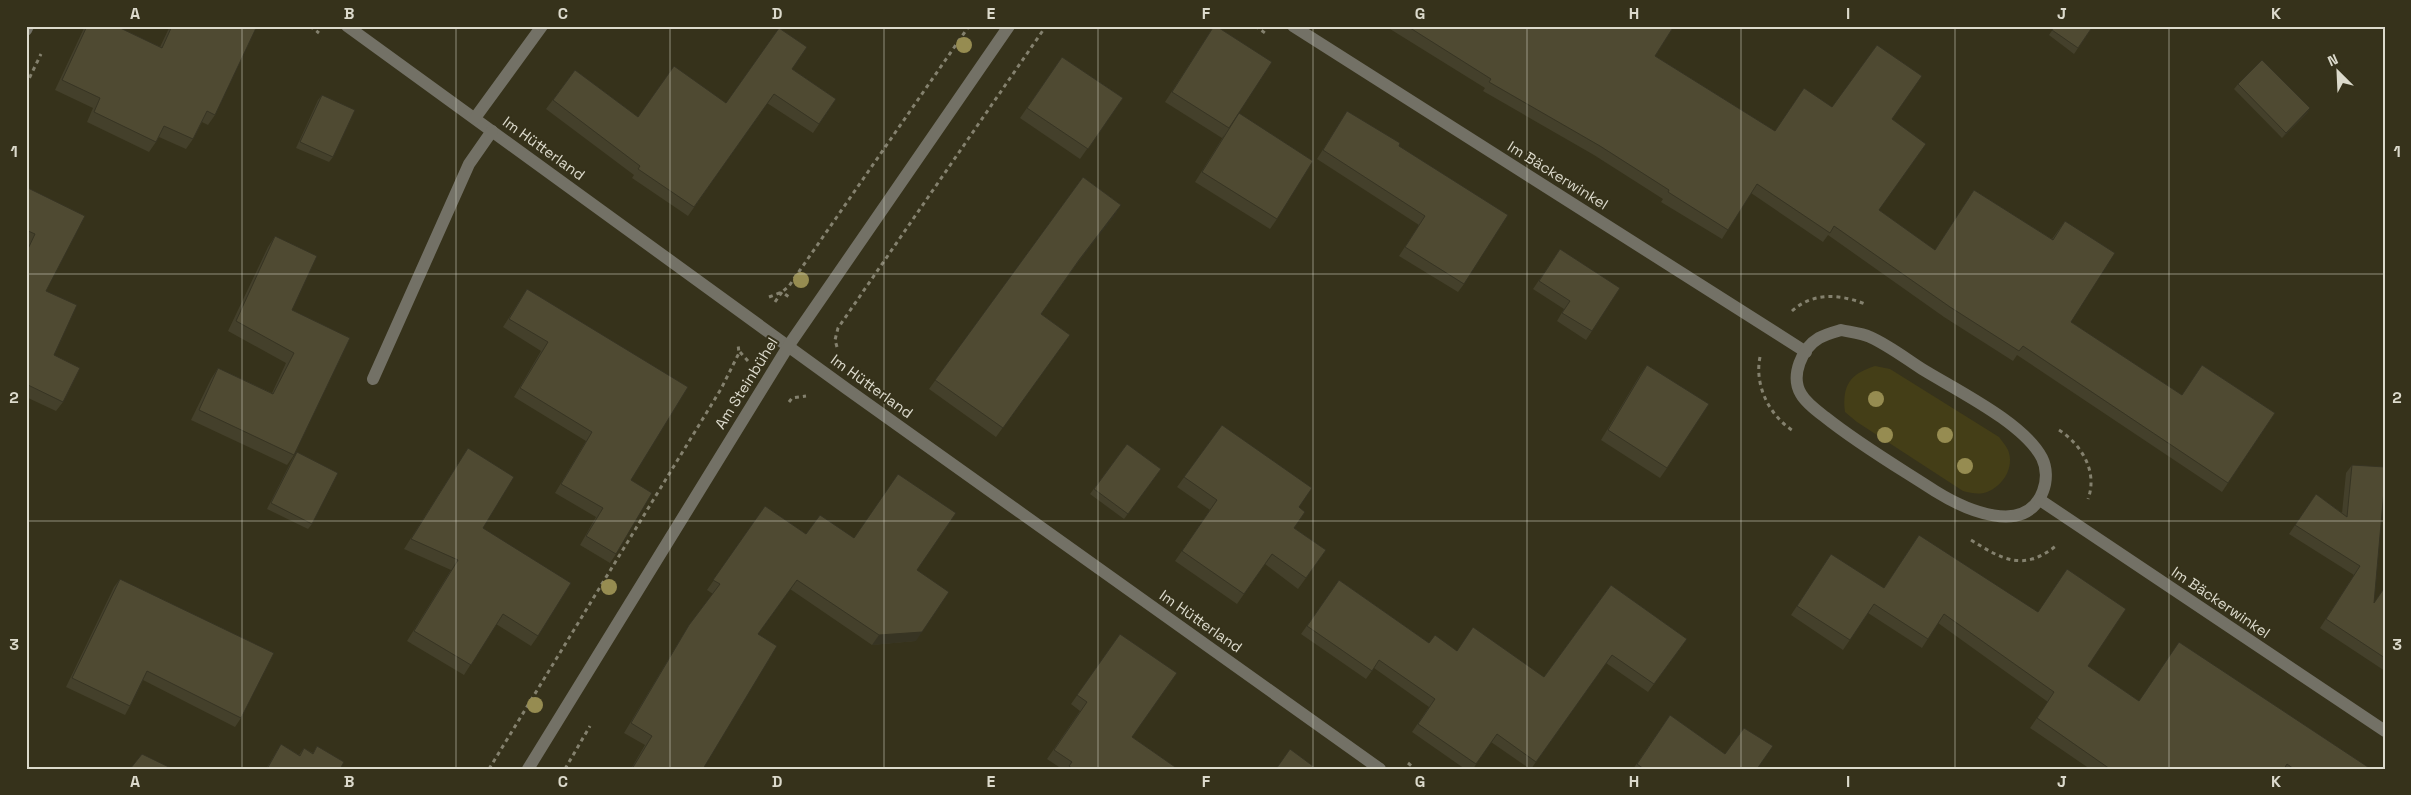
<svg xmlns="http://www.w3.org/2000/svg" width="2411" height="795" viewBox="0 0 2411 795" font-family="'Space Grotesk',sans-serif">
<style>
.grass{fill:#443e17}
.lines{fill:none;stroke-linecap:round;stroke-linejoin:round}
.path{stroke:#84816e;stroke-width:3;stroke-dasharray:4 4;stroke-linecap:butt}
.minor{stroke:#737166;stroke-width:12}
.tree{fill:#968c51}
.wall{fill:#44402b}
.shaded-wall{fill:#373423}
.building{fill:#4f4a32;stroke:#373423}
.grid{fill:none;stroke:#dcdacc;stroke-width:1;stroke-opacity:0.55}
.labels{text-anchor:middle;dominant-baseline:central;stroke-width:4;stroke-linejoin:round;paint-order:stroke}
.street-label{font-size:15px;fill:#dcdacc;stroke:#36321b}
.neatline{fill:none;stroke:#dcdacc;stroke-width:2}
.grid-label{font-size:16px;text-anchor:middle;font-weight:bold;fill:#dcdacc}
</style>
<rect width="100%" height="100%" fill="#36321b"/>
<path class="grass" d="M1875,366L1890,369L1999,437C2002,441 2006,446 2008,450C2015,467 2003,486 1987,492C1979,495 1971,493 1963,491L1857,422L1845,412C1842,385 1850,374 1875,366Z"/>
<g class="lines">
<g class="path">
<path d="M310,26L319,33"/>
<path d="M1255,26L1265,33"/>
<path d="M26,85L41,54"/>
<path d="M769,297L782,292L789,286L969,26"/>
<path d="M775,302L782,292L789,297"/>
<path d="M1792,311C1813,292 1840,294 1865,304"/>
<path d="M837,347L835,340L838,328L1046,26"/>
<path d="M740,352L748,361"/>
<path d="M1760,357C1754,386 1770,417 1795,432"/>
<path d="M789,402L792,398L806,396"/>
<path d="M2059,430C2082,445 2098,472 2088,499"/>
<path d="M1971,540C2003,560 2024,572 2057,545"/>
<path d="M1408,763L1415,769"/>
<path d="M489,769L721,389L739,353L738,344"/>
<path d="M565,769L590,726"/>
</g>
<g class="minor">
<path d="M347,26L847,389L1380,769"/>
<path d="M1293,26L1806,352"/>
<path d="M26,30L28,26"/>
<path d="M475,118L542,26"/>
<path d="M1841,330C1850,332 1862,333 1870,337C1888,345 1905,358 1922,369C1956,390 2024,423 2042,458C2047,468 2047,481 2043,491C2026,538 1964,509 1935,491C1898,467 1860,445 1825,417C1817,411 1806,403 1801,394C1790,376 1802,348 1819,338C1826,334 1834,332 1841,330Z"/>
<path d="M373,379L469,164L492,131"/>
<path d="M2040,500L2385,731"/>
<path d="M528,769L789,345L1009,26"/>
</g>
</g>
<g class="tree">
<circle cx="964" cy="45" r="8"/>
<circle cx="801" cy="280" r="8"/>
<circle cx="1876" cy="399" r="8"/>
<circle cx="1885" cy="435" r="8"/>
<circle cx="1945" cy="435" r="8"/>
<circle cx="1965" cy="466" r="8"/>
<circle cx="609" cy="587" r="8"/>
<circle cx="535" cy="705" r="8"/>
</g>
<g class="wall">
<path d="M85,26H116L160,47L170,26H257L215,115L208,125L202,122L193,139L186,149L159,137L156,142L149,152L87,122L93,108L55,90Z"/>
<path d="M1214,26L1238,115L1277,219L1270,229L1195,182L1225,134L1222,138L1165,102Z"/>
<path d="M1392,26H1674L1655,56L1775,131L1832,107L1892,119L1879,210L1935,250L1974,190L2052,239L2065,221L2071,322L2182,395L2202,365L2275,413L2222,492L2017,355L2013,361L1944,317L1828,235L1823,242L1751,193L1722,239L1661,202L1663,199L1594,155L1483,91L1485,88L1390,29Z"/>
<path d="M2055,26H2093L2074,54L2049,35Z"/>
<path d="M1062,57L1123,98L1080,159L1020,118Z"/>
<path d="M792,69L836,99L813,133L767,103L688,216L632,178L634,175L546,109L575,70L638,117L726,103Z"/>
<path d="M2238,84L2310,108L2307,113L2282,138L2234,89Z"/>
<path d="M322,95L333,157L329,162L296,148L318,100Z"/>
<path d="M1347,111L1399,146L1464,284L1458,292L1399,256L1419,225L1317,159Z"/>
<path d="M1083,177L1121,205L1073,269L1041,314L1070,335L996,437L929,389Z"/>
<path d="M26,187L46,291L54,355L63,402L56,411L26,397V248L28,244L26,243Z"/>
<path d="M275,236L292,310L350,338L294,455L287,465L191,420L211,379L218,368L272,393L286,363L228,331L268,247Z"/>
<path d="M1560,249L1592,331L1586,340L1557,321L1564,309L1533,289Z"/>
<path d="M527,289L631,480L616,554L610,563L580,545L596,517L555,493L586,441L514,397L541,351L503,327Z"/>
<path d="M1647,365L1667,468L1660,478L1601,440L1640,375Z"/>
<path d="M1222,425L1299,507L1294,528L1326,550L1298,589L1265,564L1237,604L1175,561L1210,510L1177,487Z"/>
<path d="M1127,444L1161,469L1124,519L1090,494Z"/>
<path d="M468,448L483,528L538,636L531,646L496,624L464,675L407,641L451,570L404,549Z"/>
<path d="M297,452L312,524L308,529L267,509L293,458Z"/>
<path d="M2352,465L2374,603L2385,587V671L2320,628L2354,575L2289,534L2316,494L2342,513L2346,473Z"/>
<path d="M765,506L806,534L854,538L917,570L916,641L872,645L790,589L758,634L703,769H631L645,745L624,733L683,635L713,594L707,590Z"/>
<path d="M1919,535L2088,666L2139,701L2371,769H2090L2030,728L2048,702L1938,623L1922,648L1868,613L1843,650L1791,615L1825,563L1884,588Z"/>
<path d="M120,579L241,718L235,727L143,680L130,706L125,715L66,687L114,587Z"/>
<path d="M1339,580L1429,643L1544,677L1611,585L1687,639L1648,692L1606,663L1531,769H1530L1491,742L1473,769H1465L1412,732L1429,707L1374,668L1366,679L1301,634Z"/>
<path d="M1120,634L1132,737L1178,769H1062L1047,759L1080,711L1071,704Z"/>
<path d="M1670,715L1725,754L1757,769H1633Z"/>
<path d="M281,744L299,755L304,748L313,753L317,746L340,769H266Z"/>
</g>
<g class="shaded-wall">
<path d="M2310,108L2307,113L2282,138L2286,133Z"/>
<path d="M1121,205L1115,215L1073,269L1079,260Z"/>
<path d="M922,632L916,641L872,645L879,635Z"/>
</g>
<g class="building">
<path d="M87,26H116L162,48L172,26H257L215,115L207,111L193,139L164,126L156,142L94,112L100,98L62,80Z"/>
<path d="M1214,26H1216L1272,62L1229,128L1172,92Z"/>
<path d="M1407,26H1674L1655,56L1775,131L1804,88L1832,107L1877,45L1922,76L1892,119L1926,144L1879,210L1935,250L1974,190L2053,240L2065,221L2115,253L2071,322L2182,395L2202,365L2275,413L2228,483L2023,346L2019,351L1950,307L1834,226L1830,233L1757,184L1728,230L1668,192L1669,190L1600,146L1489,82L1491,79Z"/>
<path d="M2055,26H2093L2078,48L2052,30Z"/>
<path d="M779,28L807,47L792,69L836,99L819,124L774,94L694,207L638,169L640,166L553,100L575,70L638,117L674,66L726,103Z"/>
<path d="M1062,57L1123,98L1088,149L1027,108Z"/>
<path d="M2262,60L2310,108L2286,133L2238,84Z"/>
<path d="M322,95L355,110L333,157L300,142Z"/>
<path d="M1347,111L1400,143L1399,146L1508,215L1464,284L1405,247L1425,216L1323,150Z"/>
<path d="M1239,113L1313,161L1277,219L1202,172Z"/>
<path d="M1083,177L1121,205L1079,260L1041,314L1070,335L1003,428L935,380Z"/>
<path d="M26,187L85,216L46,291L77,305L54,355L80,368L63,402L26,384V253L35,234L26,230Z"/>
<path d="M275,236L317,256L292,310L350,338L294,455L199,410L218,368L273,394L294,353L236,321Z"/>
<path d="M1560,249L1620,288L1592,331L1562,313L1570,301L1539,281Z"/>
<path d="M527,289L688,387L631,480L652,493L616,554L586,536L603,508L561,484L592,432L520,388L548,342L509,319Z"/>
<path d="M1647,365L1709,404L1667,468L1608,430Z"/>
<path d="M1222,425L1312,488L1299,507L1305,512L1294,528L1326,550L1306,578L1272,554L1244,594L1182,551L1217,500L1184,477Z"/>
<path d="M1127,444L1161,469L1128,514L1094,489Z"/>
<path d="M468,448L514,477L483,528L571,583L538,636L503,614L471,665L414,631L458,560L411,539Z"/>
<path d="M297,452L338,473L312,524L271,503Z"/>
<path d="M2352,465L2385,467V479L2374,603L2385,587V658L2326,619L2360,566L2295,525L2316,494L2347,517Z"/>
<path d="M898,474L956,513L917,570L949,592L922,632L879,635L797,580L758,634L777,646L703,769H632L652,736L631,723L689,625L720,584L713,580L765,506L806,534L820,515L854,538Z"/>
<path d="M1919,535L2038,612L2067,569L2126,609L2088,666L2139,701L2179,642L2371,769H2294L2287,764L2284,769H2110L2037,718L2054,692L1944,614L1928,639L1874,604L1850,640L1797,606L1831,554L1884,588Z"/>
<path d="M120,579L274,653L241,718L147,671L130,706L72,678Z"/>
<path d="M1339,580L1429,643L1435,635L1457,651L1473,627L1544,677L1611,585L1687,639L1654,684L1612,655L1536,762L1497,734L1476,764L1418,724L1435,699L1379,660L1372,671L1307,626Z"/>
<path d="M1120,634L1177,673L1132,737L1178,769H1073L1069,766L1072,762L1054,750L1087,702L1077,695Z"/>
<path d="M1670,715L1725,754L1744,728L1773,746L1757,769H1644L1637,764Z"/>
<path d="M281,744L300,756L304,748L313,754L317,746L344,762L340,769H267Z"/>
<path d="M1290,749L1317,769H1276Z"/>
<path d="M142,754L173,769H130Z"/>
</g>
<path class="grid" d="M242,26V769M456,26V769M670,26V769M884,26V769M1098,26V769M1313,26V769M1527,26V769M1741,26V769M1955,26V769M2169,26V769M26,274H2385M26,521H2385"/>
<g class="labels">
<g class="street-label">
<text transform="translate(544 148) rotate(36)">Im Hütterland</text>
<text transform="translate(1558 175) rotate(32)">Im Bäckerwinkel</text>
<text transform="translate(746 383) rotate(-58)">Am Steinbühel</text>
<text transform="translate(872 386) rotate(36)">Im Hütterland</text>
<text transform="translate(2221 602) rotate(34)">Im Bäckerwinkel</text>
<text transform="translate(1201 621) rotate(35)">Im Hütterland</text>
</g>
</g>
<rect width="2411" height="795" fill="none" stroke="#36321b" stroke-width="55"/>
<g transform="translate(2338 72) rotate(336)" stroke="#36321b" stroke-width="4" paint-order="stroke">
<path d="M0-4L9 19L0 12L-9 19Z" fill="#dcdacc"/>
<text y="-8" font-size="14" font-weight="bold" text-anchor="middle" fill="#dcdacc">N</text>
</g>
<rect x="28" y="28" width="2356" height="740" class="neatline"/>
<g class="grid-label">
<text x="135" y="19">A</text>
<text x="349" y="19">B</text>
<text x="563" y="19">C</text>
<text x="777" y="19">D</text>
<text x="991" y="19">E</text>
<text x="1206" y="19">F</text>
<text x="1420" y="19">G</text>
<text x="1634" y="19">H</text>
<text x="1848" y="19">I</text>
<text x="2062" y="19">J</text>
<text x="2276" y="19">K</text>
<text x="14" y="157">1</text>
<text x="2397" y="157">1</text>
<text x="14" y="403">2</text>
<text x="2397" y="403">2</text>
<text x="14" y="650">3</text>
<text x="2397" y="650">3</text>
<text x="135" y="787">A</text>
<text x="349" y="787">B</text>
<text x="563" y="787">C</text>
<text x="777" y="787">D</text>
<text x="991" y="787">E</text>
<text x="1206" y="787">F</text>
<text x="1420" y="787">G</text>
<text x="1634" y="787">H</text>
<text x="1848" y="787">I</text>
<text x="2062" y="787">J</text>
<text x="2276" y="787">K</text>
</g>
</svg>
